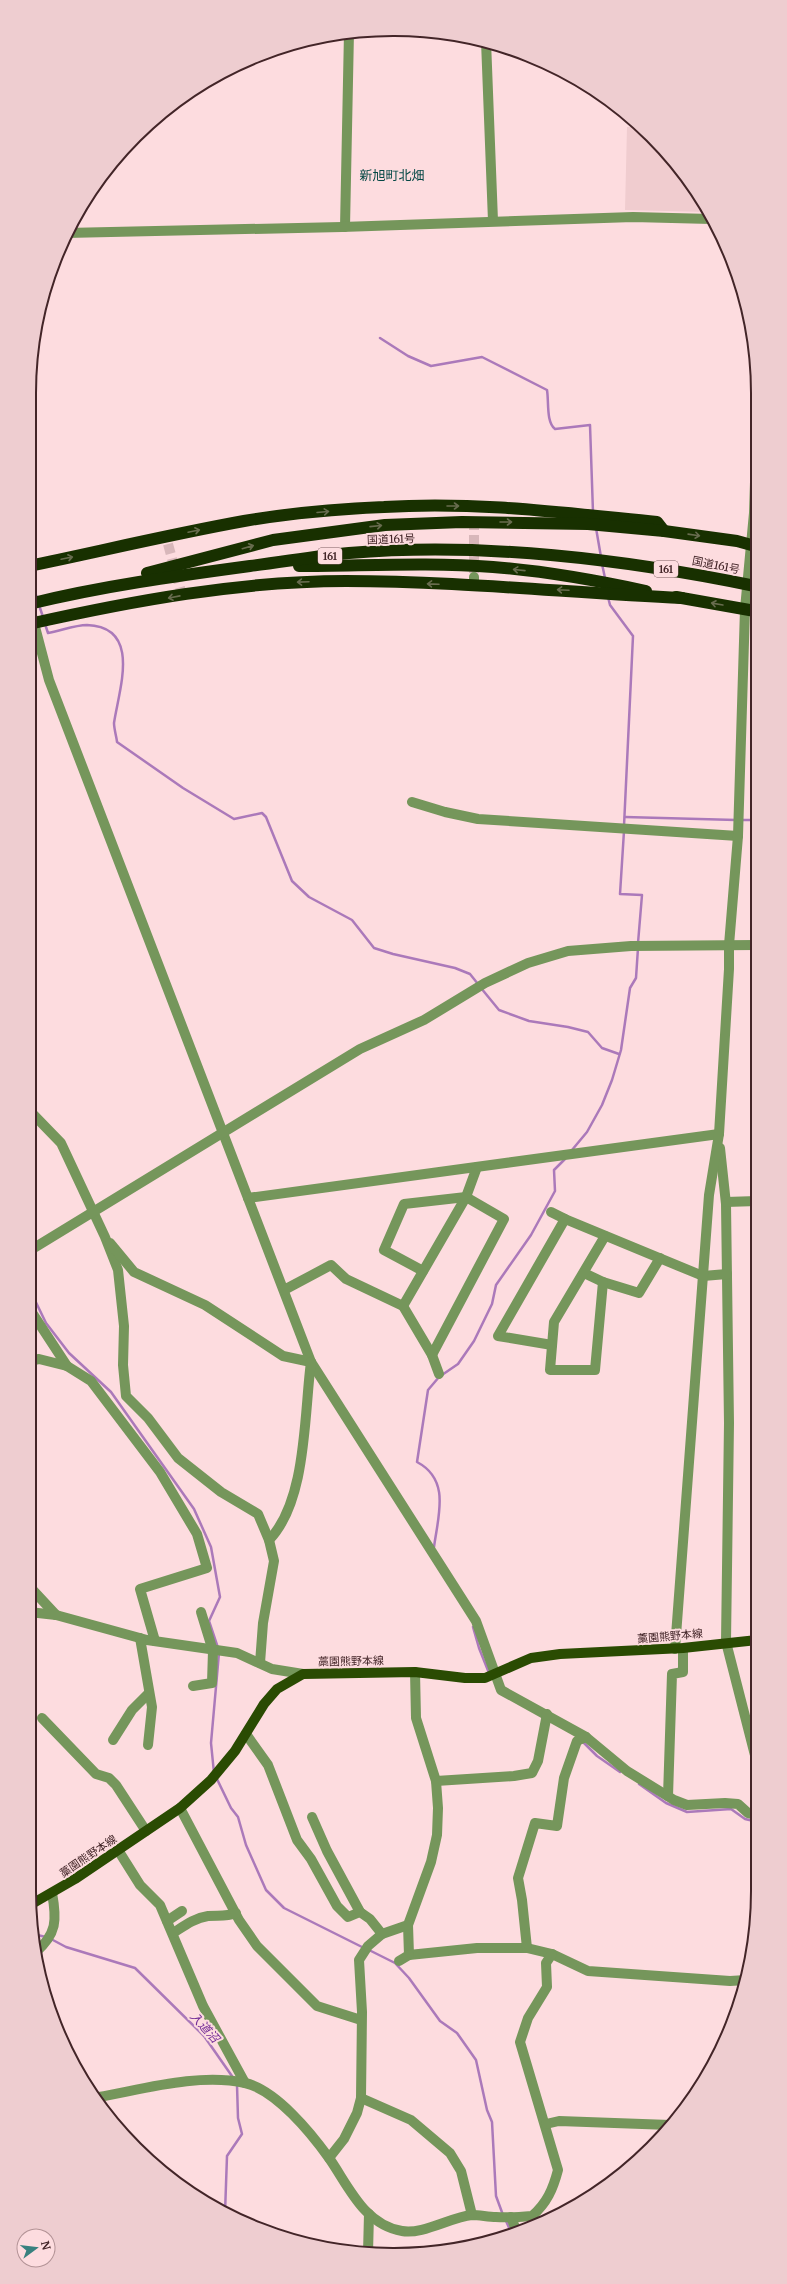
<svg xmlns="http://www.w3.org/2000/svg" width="787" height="2284" viewBox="0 0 787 2284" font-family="Merriweather,'Noto Sans JP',serif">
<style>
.built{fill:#f0cccf}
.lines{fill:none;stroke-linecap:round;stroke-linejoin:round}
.stream{stroke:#ab79ba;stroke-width:2.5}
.minor-tunnel{stroke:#d8b7ba;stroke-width:10;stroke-dasharray:10 5;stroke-linecap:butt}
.minor{stroke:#75965b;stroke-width:10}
.major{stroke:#2a4b02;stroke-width:10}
.highway{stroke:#183000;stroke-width:12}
.oneway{stroke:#686c4e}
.labels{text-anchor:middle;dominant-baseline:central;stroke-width:4;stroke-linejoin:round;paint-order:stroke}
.shield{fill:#fddcdf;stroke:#7b5c5f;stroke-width:1}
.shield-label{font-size:10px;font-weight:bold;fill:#432528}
.street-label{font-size:11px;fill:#432528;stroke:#fddcdf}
.water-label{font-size:12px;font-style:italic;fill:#742c97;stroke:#fddcdf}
.quarter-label{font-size:13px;fill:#044745;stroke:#fddcdf}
.rim{fill:none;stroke:#432528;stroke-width:2}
</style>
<rect width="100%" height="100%" fill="#fddcdf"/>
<path class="built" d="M627,127H636L667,153L707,212L625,210Z"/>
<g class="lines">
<g class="stream">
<path d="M380,338L408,356L431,366L482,357L547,390C549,402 546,422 555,429L590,425L593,512"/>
<path d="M596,528L601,557"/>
<path d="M602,564L605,578"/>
<path d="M29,575L37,598"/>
<path d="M608,597L610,605L633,636L624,826"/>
<path d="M39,605L43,617"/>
<path d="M45,624L48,633C60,631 75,625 87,625C142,627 119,689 114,723C114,729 117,739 117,742L183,788L234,819L262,813L266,817L292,881L309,897L352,920L374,948L393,954L455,968L470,974L478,984"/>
<path d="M625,817L736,820"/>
<path d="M741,820H756"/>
<path d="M624,831L620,894L642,895L638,943"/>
<path d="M481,988L499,1010L529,1021L568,1027L588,1032L602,1048L619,1054"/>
<path d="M572,1150L587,1132L602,1105L612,1080L621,1050L630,988L636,978L638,948"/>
<path d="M29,1288L46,1323L69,1353L111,1392L194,1509L211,1547L220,1597L209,1621L218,1648"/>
<path d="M434,1547C438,1516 451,1480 417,1462L428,1390L439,1377L458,1364L474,1341L492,1304L496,1285L531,1235L555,1191L554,1170L565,1159"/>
<path d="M473,1627L479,1648L489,1673"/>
<path d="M582,1741L597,1756L620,1772"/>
<path d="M214,1773L211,1743L219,1653"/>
<path d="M216,1777L231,1808L238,1817L246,1845L266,1890L284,1908L364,1948"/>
<path d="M639,1784L666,1803L687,1812L731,1809L745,1819L758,1822"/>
<path d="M33,1934L46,1937"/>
<path d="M51,1939L66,1947L135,1968L204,2036L234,2079"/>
<path d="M369,1950L395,1963L409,1978L440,2021L457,2033L476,2060L487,2110L492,2122L496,2196L503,2215"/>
<path d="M225,2213L227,2156L242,2134L238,2118L237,2085"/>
<path d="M506,2221L511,2232"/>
</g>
<g class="minor-tunnel">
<path d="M474,520V573"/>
<path d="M168,544L182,595"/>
</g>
<g class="minor">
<path d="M486,41L493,221"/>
<path d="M345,227L349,32"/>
<path d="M66,233L342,227L633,217L711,219"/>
<path d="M474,585V577"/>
<path d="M29,604L49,680L311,1362L476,1621L501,1690L586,1737L627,1771L674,1800L687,1805L725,1803L738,1804L748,1813L758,1815"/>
<path d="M412,802L445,812L478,819L738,836"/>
<path d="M29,1110L61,1143L105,1237L118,1270L124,1326L123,1365L126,1396L148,1418L178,1458L221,1492L258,1514L269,1540L274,1561L263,1623L260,1663"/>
<path d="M720,1148L726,1204L729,1423L726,1642L758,1767"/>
<path d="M248,1198L719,1134"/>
<path d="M726,1202L757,1201"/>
<path d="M551,1212L565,1219"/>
<path d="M110,1243L134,1272L205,1305L283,1356L311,1362"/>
<path d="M29,1251L360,1049L424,1020L485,983L528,963L568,951L631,946L756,945"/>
<path d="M423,1271L384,1250L404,1204L466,1197L504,1219L432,1355"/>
<path d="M584,1273L603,1282L639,1293L660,1258"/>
<path d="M603,1282L595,1370H550L554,1322L605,1236"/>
<path d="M284,1290L331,1265L346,1279L403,1306L432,1355L439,1374"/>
<path d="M403,1306L466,1197L477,1167"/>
<path d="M29,1308L67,1366"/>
<path d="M552,1345L498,1336L565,1219L703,1276L727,1274"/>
<path d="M29,1361L39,1359L67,1366L91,1381L160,1472L197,1534L207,1568L140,1589L155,1641"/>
<path d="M269,1540C307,1501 304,1414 311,1362"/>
<path d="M29,1586L56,1615"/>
<path d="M29,1612L56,1615L147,1640L237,1653L272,1669L303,1674"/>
<path d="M140,1638L152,1707L148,1745"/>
<path d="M675,1649L709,1195L719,1134L729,969V945L738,836L745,609L754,513L755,482"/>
<path d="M415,1672L416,1718L436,1781L438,1808L437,1835L431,1862L408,1925L409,1955L477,1948H527L552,1954L588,1971L730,1981L746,1980"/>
<path d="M193,1686L212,1683L213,1651L201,1612"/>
<path d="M42,1718L96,1774L109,1778L116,1785L146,1831"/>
<path d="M246,1734L268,1765L297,1840L311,1859L337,1906L348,1917L360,1912L370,1919L382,1934"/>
<path d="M113,1740L132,1710L149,1693"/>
<path d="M436,1781L514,1776L532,1773L538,1761L547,1714"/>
<path d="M668,1796L672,1674L683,1672V1648"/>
<path d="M180,1808L239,1920L257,1946L317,2006L361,2020"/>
<path d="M312,1817L327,1851L360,1912"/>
<path d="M118,1850L140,1885L160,1905L203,2006L245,2083"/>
<path d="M167,1921L182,1911"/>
<path d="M173,1933C184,1926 194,1918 208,1916C218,1915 226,1917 236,1913"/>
<path d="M527,1948L522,1900L518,1878L535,1823L557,1826L564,1778L577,1741L586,1737"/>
<path d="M35,1953C57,1934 57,1920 52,1893"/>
<path d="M399,1961L409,1955"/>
<path d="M99,2097C144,2089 199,2073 245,2083C276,2090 311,2133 329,2158C348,2185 364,2225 402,2231C422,2235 451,2217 472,2215C480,2215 488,2217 496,2217C508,2218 520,2217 532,2216C547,2203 553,2189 558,2170L520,2042L528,2018L547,1987L546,1963L552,1954"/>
<path d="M361,2098L411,2120L450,2153L461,2171L472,2215"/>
<path d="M546,2124L559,2121L670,2125"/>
<path d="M329,2158L344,2139L357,2113L361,2098L362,2012L359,1960L368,1946L382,1934L408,1925"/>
<path d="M511,2217L516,2230"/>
<path d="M368,2253L369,2214"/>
</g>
<path class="major" d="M30,1905L75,1879L180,1808L211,1780L235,1751L264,1704L277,1689L303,1674L415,1672L465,1678H485L531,1658L560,1654L683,1648L757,1640"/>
<g class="highway">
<path d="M29,566C101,551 172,534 244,521C290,513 337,509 384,507C475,501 566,513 657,522L664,531"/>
<path d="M299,566C363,566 428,562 493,567C545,571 595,580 646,591"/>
<path d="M147,573L273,540L385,525L462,522L588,524L664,531L737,541L755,546"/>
<path d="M676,597L755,611"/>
<path d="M29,604C102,586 176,576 250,566C283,562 316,556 349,553C485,542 623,559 755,586"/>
<path d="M29,624C132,601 240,581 346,581C458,581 570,593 682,598"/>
</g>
</g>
<defs><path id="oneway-shaft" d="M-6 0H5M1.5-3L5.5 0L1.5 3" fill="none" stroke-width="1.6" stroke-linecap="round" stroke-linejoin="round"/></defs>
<g class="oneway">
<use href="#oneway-shaft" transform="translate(453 506)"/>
<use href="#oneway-shaft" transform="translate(323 512) rotate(-5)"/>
<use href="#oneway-shaft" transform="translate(506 522)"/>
<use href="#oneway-shaft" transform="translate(376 526) rotate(-6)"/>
<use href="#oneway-shaft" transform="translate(194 531) rotate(-12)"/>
<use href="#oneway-shaft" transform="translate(694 535) rotate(8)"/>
<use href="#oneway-shaft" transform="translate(248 547) rotate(-16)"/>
<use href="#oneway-shaft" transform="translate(67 558) rotate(-12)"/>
<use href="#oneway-shaft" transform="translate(519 570) rotate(-174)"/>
<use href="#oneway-shaft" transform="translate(303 582) rotate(178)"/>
<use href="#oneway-shaft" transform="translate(433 584) rotate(-178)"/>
<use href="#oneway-shaft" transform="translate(563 590) rotate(-177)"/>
<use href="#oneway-shaft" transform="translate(174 597) rotate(169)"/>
<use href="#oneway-shaft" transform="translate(717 604) rotate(-170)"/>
</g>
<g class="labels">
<g class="shield">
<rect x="318" y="548" width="24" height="16" rx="3"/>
<rect x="654" y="561" width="24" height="16" rx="3"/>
</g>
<g class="shield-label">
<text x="330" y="556">161</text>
<text x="666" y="569">161</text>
</g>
<g class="street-label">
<text transform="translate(391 539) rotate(-2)">国道161号</text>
<text transform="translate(716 565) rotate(11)">国道161号</text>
<text transform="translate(670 1636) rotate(-5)">藁園熊野本線</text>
<text transform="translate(351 1661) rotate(-1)">藁園熊野本線</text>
<text transform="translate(88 1856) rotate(-34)">藁園熊野本線</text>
</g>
<g class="water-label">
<text transform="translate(205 2027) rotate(48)">入道沼</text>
</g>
<g class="quarter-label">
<text x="392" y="175">新旭町北畑</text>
</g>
</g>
<path d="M0 0H787V2284H0ZM393 36H394A357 357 0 0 1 751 393V1891A357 357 0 0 1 394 2248H393A357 357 0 0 1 36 1891V393A357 357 0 0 1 393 36Z" fill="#eecdd0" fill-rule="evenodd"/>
<path class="rim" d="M393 36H394A357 357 0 0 1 751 393V1891A357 357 0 0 1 394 2248H393A357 357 0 0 1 36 1891V393A357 357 0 0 1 393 36Z"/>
<g transform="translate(36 2248) rotate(75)"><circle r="19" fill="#fddcdf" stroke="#b39396"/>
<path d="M0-3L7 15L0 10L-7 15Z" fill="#39817f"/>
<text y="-6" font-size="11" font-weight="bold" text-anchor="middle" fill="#432528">N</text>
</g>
</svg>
